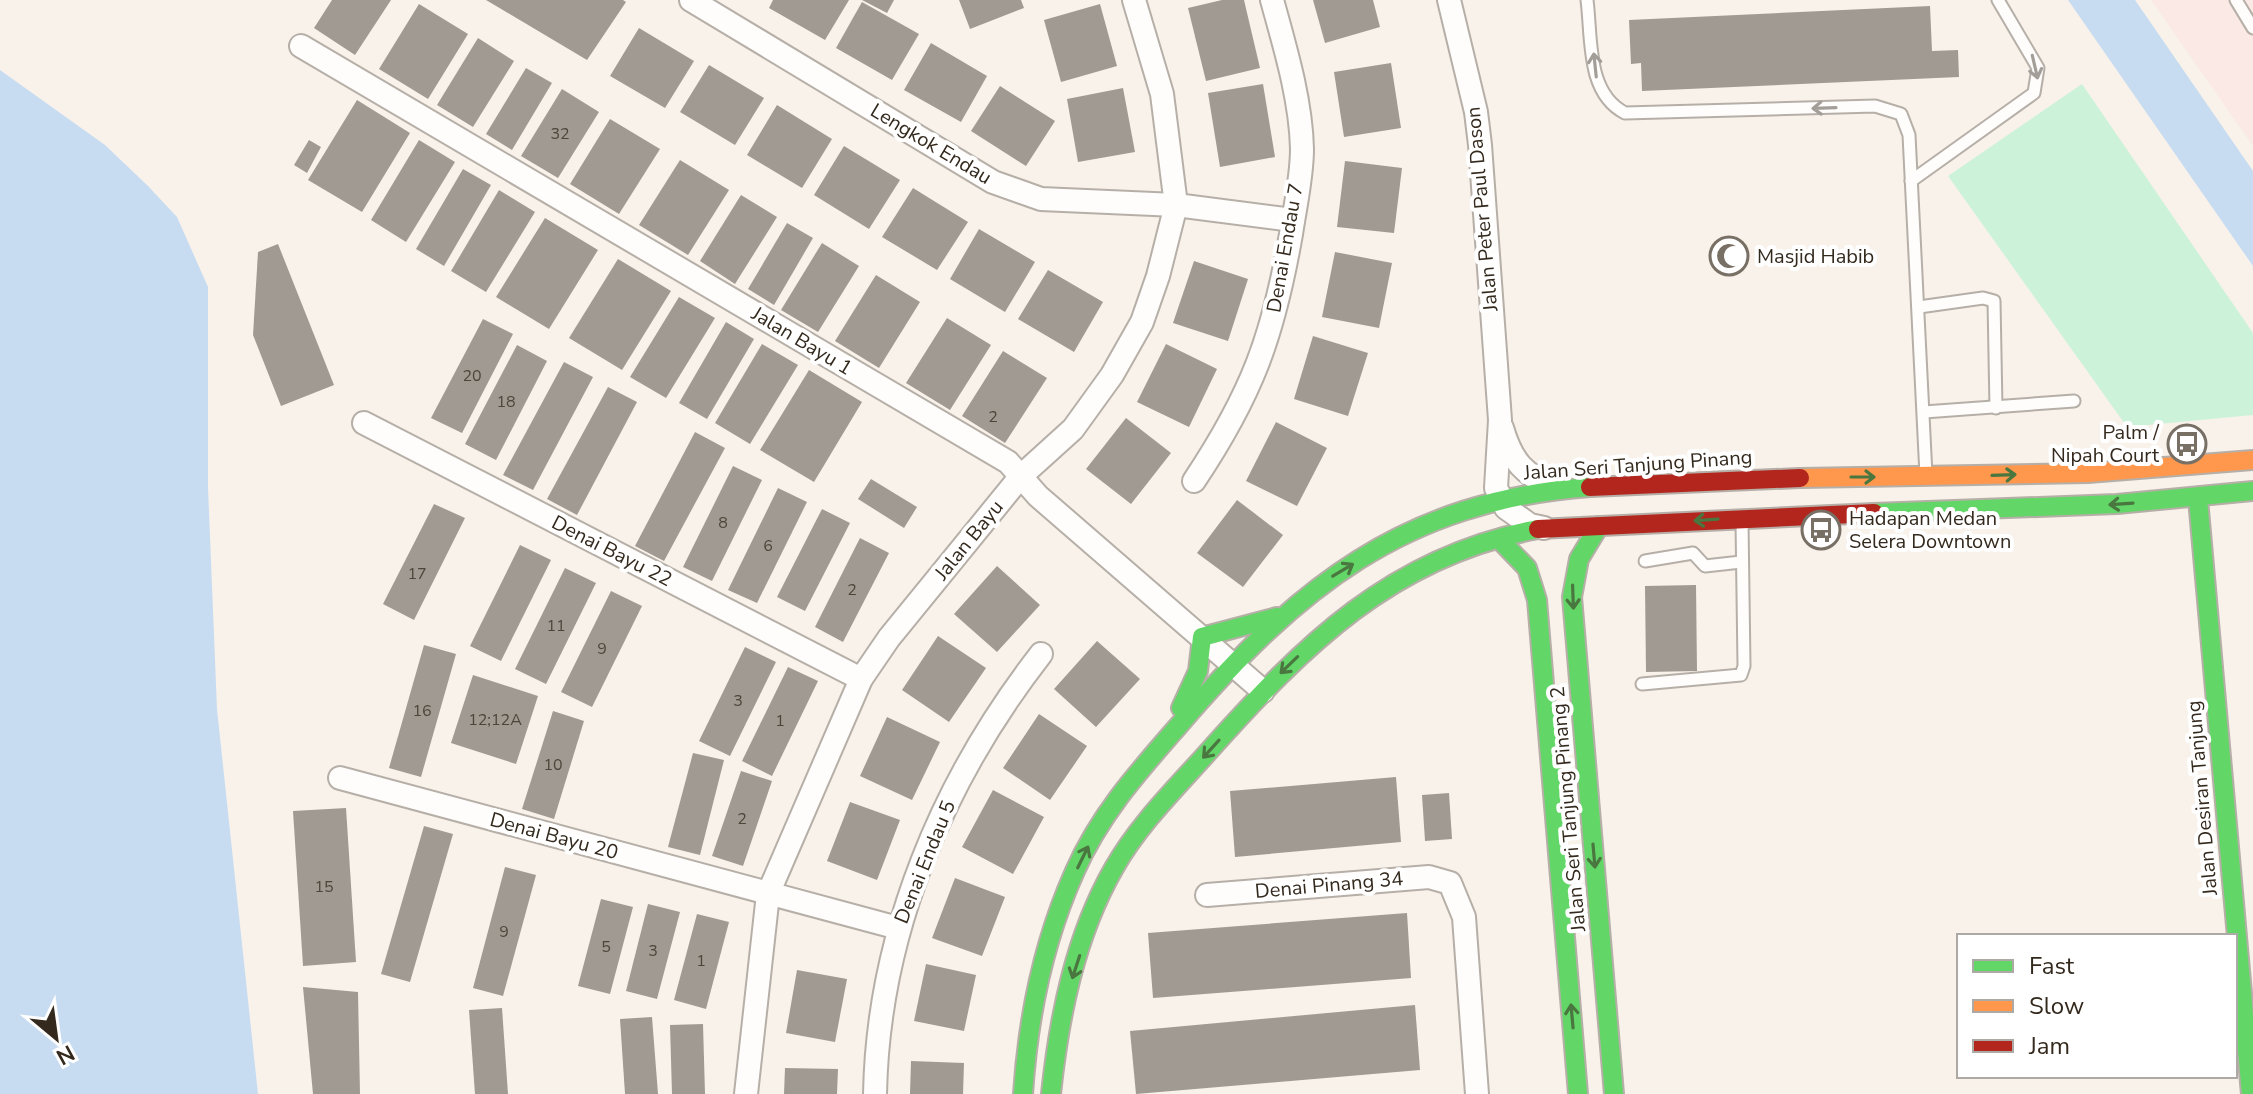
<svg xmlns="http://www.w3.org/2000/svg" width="2253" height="1094" viewBox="0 0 2253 1094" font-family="'Nunito Sans',sans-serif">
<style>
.commercial{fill:#fbe9e6}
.green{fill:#cdf2da}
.water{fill:#c8dcf1}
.building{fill:#a19a92}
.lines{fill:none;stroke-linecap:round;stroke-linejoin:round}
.lane-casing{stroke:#b6afa7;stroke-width:15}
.street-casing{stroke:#b6afa7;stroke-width:26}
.fast-casing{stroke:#b6afa7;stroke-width:22}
.slow-casing{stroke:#b6afa7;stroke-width:22}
.jam-casing{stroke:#b6afa7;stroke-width:22}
.lane{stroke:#fefdfc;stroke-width:11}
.street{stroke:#fefdfc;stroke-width:22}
.fast{stroke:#63d668;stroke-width:18}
.slow{stroke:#ff974d;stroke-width:18}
.jam{stroke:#b3261e;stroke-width:18}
.oneway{stroke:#a39e98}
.oneway2{stroke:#49773f}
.labels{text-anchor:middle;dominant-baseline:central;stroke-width:8;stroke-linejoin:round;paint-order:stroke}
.number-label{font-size:16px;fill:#4e453a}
.street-label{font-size:20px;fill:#33291d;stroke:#fff}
.poi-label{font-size:20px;fill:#33291d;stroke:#fff;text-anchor:start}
</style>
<rect width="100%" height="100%" fill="#f8f2eb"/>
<path class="commercial" d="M2151,0H2253V146Z"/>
<path class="green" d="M2082,84L2253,333V415L2127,427L1948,176Z"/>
<g class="water">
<path d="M2068,0H2135L2253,171V266Z"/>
<path d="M0,70L105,145L148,186L177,217L208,287V487L217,709L258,1094H0Z"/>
</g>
<g class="building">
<path d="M332,0H391L355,55L314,28Z"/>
<path d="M486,0H623L626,2L587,60Z"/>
<path d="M773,0H849L825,40L769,8Z"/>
<path d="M862,0H894L887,13Z"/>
<path d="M959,0H1021L1024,8L970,29Z"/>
<path d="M1222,0H1244L1260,68L1206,81L1188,8Z"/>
<path d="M1313,0H1373L1380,27L1325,43Z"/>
<path d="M862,2L919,34L892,80L836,48Z"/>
<path d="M419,4L468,34L428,99L379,69Z"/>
<path d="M1100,4L1117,66L1061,82L1044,20Z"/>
<path d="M1930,6L1932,51L1958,50L1959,77L1642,91L1641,63L1631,64L1629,20Z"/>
<path d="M639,28L694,61L665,108L610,76Z"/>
<path d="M478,38L514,61L473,127L437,105Z"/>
<path d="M931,43L987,76L961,122L904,90Z"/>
<path d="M1391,63L1401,128L1344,137L1334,72Z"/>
<path d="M709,65L764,98L735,145L680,112Z"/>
<path d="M526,68L552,83L512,150L486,134Z"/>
<path d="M1263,84L1275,157L1220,167L1208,93Z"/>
<path d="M1000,86L1055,121L1026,166L971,131Z"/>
<path d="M1123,88L1135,152L1078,162L1067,99Z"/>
<path d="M562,89L599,112L558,178L521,156Z"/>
<path d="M357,100L410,133L362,212L308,180Z"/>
<path d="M777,105L832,139L802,188L747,155Z"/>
<path d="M610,119L660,149L619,214L570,184Z"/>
<path d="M309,140L321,147L307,173L294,165Z"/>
<path d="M419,140L455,162L406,242L371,220Z"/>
<path d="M844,146L900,180L869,229L814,195Z"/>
<path d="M680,160L729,190L688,255L639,225Z"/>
<path d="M1345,161L1402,168L1394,233L1337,227Z"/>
<path d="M463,169L491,185L444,266L416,249Z"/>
<path d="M913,188L968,222L937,270L882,237Z"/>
<path d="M499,190L535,212L486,292L451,271Z"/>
<path d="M741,195L777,217L735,284L700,261Z"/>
<path d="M545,218L598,250L549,329L496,297Z"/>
<path d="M787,223L813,238L774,305L748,289Z"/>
<path d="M979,229L1035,262L1005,312L950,279Z"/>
<path d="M822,243L859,266L818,332L781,310Z"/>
<path d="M278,244L334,385L281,406L253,335L258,252Z"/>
<path d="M1335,252L1392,263L1379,328L1322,317Z"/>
<path d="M618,259L671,291L622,370L569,338Z"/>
<path d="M1194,261L1248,279L1228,341L1173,323Z"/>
<path d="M1048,270L1103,302L1074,352L1018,319Z"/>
<path d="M876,275L920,302L879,368L835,341Z"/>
<path d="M679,297L715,318L666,398L630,377Z"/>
<path d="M947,318L991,345L950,410L906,383Z"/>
<path d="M483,319L513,334L462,433L431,418Z"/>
<path d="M726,322L754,339L707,419L679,403Z"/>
<path d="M1313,336L1368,353L1348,416L1294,399Z"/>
<path d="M762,344L798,365L750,444L715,423Z"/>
<path d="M1166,344L1217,369L1189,427L1137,402Z"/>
<path d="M517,345L547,361L496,460L465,444Z"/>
<path d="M1003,351L1047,378L1005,443L962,416Z"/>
<path d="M564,362L593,377L533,490L503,475Z"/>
<path d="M809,370L862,402L814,482L760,450Z"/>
<path d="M608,387L637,402L577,515L547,499Z"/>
<path d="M1126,418L1171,453L1131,504L1086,469Z"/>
<path d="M1276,422L1327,448L1297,506L1246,481Z"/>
<path d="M695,432L725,448L664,561L635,546Z"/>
<path d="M733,466L762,480L712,581L683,567Z"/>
<path d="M871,479L917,507L904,528L858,499Z"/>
<path d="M778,488L807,502L757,603L728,590Z"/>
<path d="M1237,500L1283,535L1243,587L1197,553Z"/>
<path d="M434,504L465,518L414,620L383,604Z"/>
<path d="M822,509L850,523L805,611L777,597Z"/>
<path d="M860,538L889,553L843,642L815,627Z"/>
<path d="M520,545L551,560L501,661L470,646Z"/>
<path d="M997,566L1040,605L997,652L954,614Z"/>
<path d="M565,568L596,583L546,684L515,669Z"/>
<path d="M1696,585L1697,671L1646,672L1645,586Z"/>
<path d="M611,591L642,606L592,707L561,692Z"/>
<path d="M938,636L986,668L949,722L902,690Z"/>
<path d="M1097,641L1140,679L1096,727L1054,689Z"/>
<path d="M424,645L456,654L421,777L389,768Z"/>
<path d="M745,647L776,662L730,756L699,741Z"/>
<path d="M788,667L818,681L772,776L742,761Z"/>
<path d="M473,675L538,696L516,764L451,743Z"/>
<path d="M553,711L584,721L554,819L522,809Z"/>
<path d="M1039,714L1087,746L1050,800L1003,768Z"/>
<path d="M887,717L940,742L912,800L860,776Z"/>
<path d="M693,753L724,760L700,855L668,847Z"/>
<path d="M741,771L772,781L743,866L712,856Z"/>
<path d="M1396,777L1401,842L1235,857L1230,791Z"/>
<path d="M993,790L1044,817L1013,874L962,847Z"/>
<path d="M1449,793L1452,839L1425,841L1422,795Z"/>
<path d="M850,802L900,820L877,880L827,861Z"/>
<path d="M346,808L356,962L303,966L293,811Z"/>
<path d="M424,826L453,834L410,982L381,974Z"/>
<path d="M505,867L536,875L503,996L473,988Z"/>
<path d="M955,878L1005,897L982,956L932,938Z"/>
<path d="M601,899L633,907L610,994L578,986Z"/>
<path d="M648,904L680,912L657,999L626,991Z"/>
<path d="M1407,913L1411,978L1153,998L1148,933Z"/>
<path d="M697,914L729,922L706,1009L674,1000Z"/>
<path d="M926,964L976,975L964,1031L914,1021Z"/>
<path d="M797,970L847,979L835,1042L786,1033Z"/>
<path d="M303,987L358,992L360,1094H313Z"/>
<path d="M1415,1005L1420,1070L1136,1094L1130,1031Z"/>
<path d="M502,1008L508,1094H475L469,1010Z"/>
<path d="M652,1017L658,1094H625L620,1019Z"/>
<path d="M703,1024L705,1094H672L670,1025Z"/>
<path d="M911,1061L964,1063L963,1094H910Z"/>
<path d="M785,1068L838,1069L837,1094H784Z"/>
</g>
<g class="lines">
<defs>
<g id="lane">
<path d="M1587,0C1592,39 1586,93 1625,113L1875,106L1901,114L1909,135L1926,475"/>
<path d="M2236,0L2253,28"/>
<path d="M1911,181L2034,93L2038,68L1998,0"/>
<path d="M1919,307L1983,298L1994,301L1996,408"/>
<path d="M1924,412L2074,401"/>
<path d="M1645,561L1693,553L1705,566L1741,562"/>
<path d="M1642,684L1741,675L1744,666L1742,522"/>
</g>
<g id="street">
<path d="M691,0L993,182L1041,199L1176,205L1293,220"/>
<path d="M1449,0L1476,112L1480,145L1500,420L1496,488L1506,508L1530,525L1544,528"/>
<path d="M301,46L1008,462L1038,496L1263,691"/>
<path d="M364,423L861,679"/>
<path d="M1502,428C1512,462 1524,475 1556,488"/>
<path d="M1194,481C1252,394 1273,337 1291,234C1295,207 1302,177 1302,149C1301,100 1285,47 1272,0"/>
<path d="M340,778L898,928"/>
<path d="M1207,895L1429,877L1450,883L1464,917L1477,1094"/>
<path d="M746,1094L768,894L861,679L889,638L1021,476L1073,429L1112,375L1142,322L1158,276L1176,205L1162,94L1134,0"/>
<path d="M875,1094C878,933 943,780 1041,654"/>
</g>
<g id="fast">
<path d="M2198,499L2251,1094"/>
<path d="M1874,513L2117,504L2253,491"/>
<path d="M1599,526L1579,559L1572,597L1614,1094"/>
<path d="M1499,539L1527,568L1537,600L1578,1094"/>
<path d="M1181,708L1198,671L1202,637L1277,617"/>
<path d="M1023,1094C1028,1017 1043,942 1075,871C1100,814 1139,771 1180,724C1297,588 1403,501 1590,487"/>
<path d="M1051,1094C1059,1017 1075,936 1114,868C1139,824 1176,788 1209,751C1304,645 1392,556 1538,529"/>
</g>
<path id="slow" d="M1800,478L2088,473L2253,460"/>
<g id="jam">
<path d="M1590,487L1800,478"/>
<path d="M1538,529L1874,513"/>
</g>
</defs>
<use href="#lane" class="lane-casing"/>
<use href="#street" class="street-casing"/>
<use href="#fast" class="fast-casing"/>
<use href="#slow" class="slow-casing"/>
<use href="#jam" class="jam-casing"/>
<use href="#lane" class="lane"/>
<use href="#street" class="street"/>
<use href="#fast" class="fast"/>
<use href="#slow" class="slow"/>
<use href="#jam" class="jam"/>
</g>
<defs><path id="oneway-shaft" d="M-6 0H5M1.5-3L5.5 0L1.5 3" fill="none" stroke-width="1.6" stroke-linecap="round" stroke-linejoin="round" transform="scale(2)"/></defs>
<g class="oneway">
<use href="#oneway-shaft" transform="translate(1595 65) rotate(-96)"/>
<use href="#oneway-shaft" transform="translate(2035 67) rotate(77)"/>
<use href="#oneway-shaft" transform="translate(1824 108) rotate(178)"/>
</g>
<g class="oneway2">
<use href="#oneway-shaft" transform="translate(2004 475) rotate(-2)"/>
<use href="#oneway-shaft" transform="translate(1863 477)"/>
<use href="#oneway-shaft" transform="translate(2121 504) rotate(176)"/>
<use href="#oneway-shaft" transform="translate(1706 520) rotate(176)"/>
<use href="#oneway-shaft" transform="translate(1343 570) rotate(-31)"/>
<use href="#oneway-shaft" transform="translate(1573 597) rotate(88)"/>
<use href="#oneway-shaft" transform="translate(1289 665) rotate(136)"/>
<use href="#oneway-shaft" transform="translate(1211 749) rotate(132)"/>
<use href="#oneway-shaft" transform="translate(1594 856) rotate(85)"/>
<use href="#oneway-shaft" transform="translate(1083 857) rotate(-64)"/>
<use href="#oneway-shaft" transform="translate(1076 967) rotate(108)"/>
<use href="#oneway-shaft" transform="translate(1572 1016) rotate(-95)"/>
</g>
<defs>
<symbol id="mosque-ring" viewBox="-11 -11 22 22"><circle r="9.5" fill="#fff" stroke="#786f65" stroke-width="1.5"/><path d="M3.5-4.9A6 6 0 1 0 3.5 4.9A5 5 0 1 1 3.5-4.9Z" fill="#786f65"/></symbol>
<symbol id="bus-ring" viewBox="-11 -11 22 22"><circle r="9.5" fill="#fff" stroke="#786f65" stroke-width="1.5"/><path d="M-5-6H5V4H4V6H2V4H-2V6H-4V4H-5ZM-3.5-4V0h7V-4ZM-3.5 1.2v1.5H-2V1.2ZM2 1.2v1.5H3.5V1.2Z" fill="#786f65"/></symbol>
</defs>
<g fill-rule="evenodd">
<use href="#mosque-ring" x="1707" y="234" width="44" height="44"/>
<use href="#bus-ring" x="2165" y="422" width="44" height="44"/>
<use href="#bus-ring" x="1799" y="508" width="44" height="44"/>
</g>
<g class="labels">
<g class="number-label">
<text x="560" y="134">32</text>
<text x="472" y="376">20</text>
<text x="506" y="402">18</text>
<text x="993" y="417">2</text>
<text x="723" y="523">8</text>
<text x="768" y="546">6</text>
<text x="417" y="574">17</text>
<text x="852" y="590">2</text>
<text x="556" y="626">11</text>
<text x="602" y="649">9</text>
<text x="738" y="701">3</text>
<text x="422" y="711">16</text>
<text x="495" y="720">12;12A</text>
<text x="780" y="721">1</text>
<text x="553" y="765">10</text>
<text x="742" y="819">2</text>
<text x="324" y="887">15</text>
<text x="504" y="932">9</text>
<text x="606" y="947">5</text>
<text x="653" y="951">3</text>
<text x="701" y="961">1</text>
</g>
<g class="street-label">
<text transform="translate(931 144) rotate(31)">Lengkok Endau</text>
<text transform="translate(1482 209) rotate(-95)">Jalan Peter Paul Dason</text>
<text transform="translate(1285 248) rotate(-80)">Denai Endau 7</text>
<text transform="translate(802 341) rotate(31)">Jalan Bayu 1</text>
<text transform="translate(1638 465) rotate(-4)">Jalan Seri Tanjung Pinang</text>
<text transform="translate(969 540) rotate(-51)">Jalan Bayu</text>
<text transform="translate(612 551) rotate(27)">Denai Bayu 22</text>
<text transform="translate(2202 798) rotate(-95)">Jalan Desiran Tanjung</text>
<text transform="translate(1568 809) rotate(-95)">Jalan Seri Tanjung Pinang 2</text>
<text transform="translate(554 836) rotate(15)">Denai Bayu 20</text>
<text transform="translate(925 862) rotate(-68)">Denai Endau 5</text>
<text transform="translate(1329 885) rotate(-5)">Denai Pinang 34</text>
</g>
<g class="poi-label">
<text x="1757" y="256">Masjid Habib</text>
<text x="2159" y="432" text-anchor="end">Palm /<tspan x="2159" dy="23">Nipah Court</tspan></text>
<text x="1849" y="518">Hadapan Medan<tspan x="1849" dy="23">Selera Downtown</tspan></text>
</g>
</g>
<rect x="1957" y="934" width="280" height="144" fill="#ffffff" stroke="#ada9a5" stroke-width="2"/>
<rect x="1973" y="960" width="40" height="12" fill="#63d668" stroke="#ada9a5" stroke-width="2"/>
<text x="2029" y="974" font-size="24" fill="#33291d">Fast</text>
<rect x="1973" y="1000" width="40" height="12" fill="#ff974d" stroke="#ada9a5" stroke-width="2"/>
<text x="2029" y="1014" font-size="24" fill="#33291d">Slow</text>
<rect x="1973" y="1040" width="40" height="12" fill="#b3261e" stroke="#ada9a5" stroke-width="2"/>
<text x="2029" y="1054" font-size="24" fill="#33291d">Jam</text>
<g transform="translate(56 1038) rotate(151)" stroke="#ffffff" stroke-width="6" paint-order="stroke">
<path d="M0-6L14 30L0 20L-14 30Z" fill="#33291d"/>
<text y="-12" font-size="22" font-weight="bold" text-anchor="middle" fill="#33291d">N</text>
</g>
</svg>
